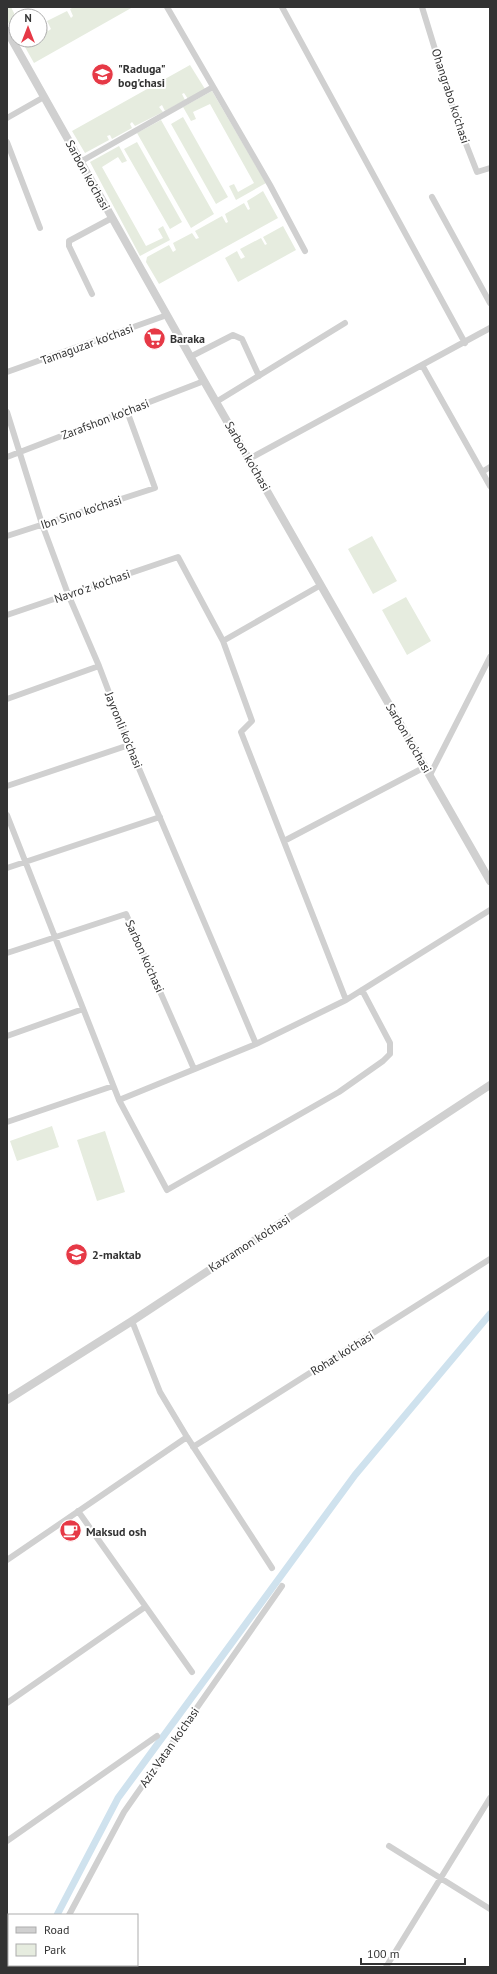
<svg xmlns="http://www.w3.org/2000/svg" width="497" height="1974" font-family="'PT Sans',sans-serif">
<rect width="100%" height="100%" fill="#fff"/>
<path fill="#e6ecdf" d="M 7,7 L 11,7 L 16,17 L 15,35 L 7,20 Z
M 74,7 L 133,7 L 34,63 L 21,40 L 40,40 L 40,25 L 44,23 L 48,31 L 51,29 L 47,21 L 67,11 L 71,18 L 73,16 L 70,9 Z
M 190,65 L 205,89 L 188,99 L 184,93 L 182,94 L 185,100 L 165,111 L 162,105 L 159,107 L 163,112 L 135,126 L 132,122 L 130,124 L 132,128 L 112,139 L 110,135 L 107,136 L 109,140 L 85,153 L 72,131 Z
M 212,91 L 266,183 L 236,200 L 229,186 L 234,184 L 238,192 L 254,183 L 210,104 L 193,112 L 196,119 L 191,121 L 183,107 Z
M 183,117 L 228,197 L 216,204 L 171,124 Z
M 161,120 L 214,214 L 191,228 L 137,133 Z
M 137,142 L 182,222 L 170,229 L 124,149 Z
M 119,146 L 127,161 L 122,163 L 118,157 L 102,167 L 146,246 L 163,238 L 158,229 L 163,226 L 170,240 L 140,256 L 90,162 Z
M 263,191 L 278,218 L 159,284 L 146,262 L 147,257 L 169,245 L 173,252 L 176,250 L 173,243 L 192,233 L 196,239 L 199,238 L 195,231 L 222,216 L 226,223 L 228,222 L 225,214 L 244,203 L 248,210 L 250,209 L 247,201 Z
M 283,226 L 296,250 L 238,282 L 225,258 L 237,251 L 241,259 L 245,257 L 240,249 L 261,238 L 265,245 L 267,244 L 263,237 Z
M 372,536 L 397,581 L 373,594 L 348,549 Z
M 406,597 L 431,641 L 407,655 L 382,610 Z
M 52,1126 L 59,1147 L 17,1161 L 10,1141 Z
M 105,1131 L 125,1192 L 97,1201 L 77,1140 Z"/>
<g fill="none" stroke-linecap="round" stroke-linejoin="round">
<path stroke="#cfe2ee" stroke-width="7" d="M 57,1915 L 118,1798 L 355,1475 L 490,1314
M 28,1967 L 29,1965"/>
<path stroke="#d0d0d0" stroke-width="6" d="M 167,7 L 270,185 L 305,251
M 282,7 L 465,343
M 422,7 L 457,121 L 477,172 L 490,168
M 7,118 L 44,97
M 7,142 L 40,228
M 80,162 L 213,87
M 432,197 L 490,303
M 92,294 L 69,246 L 69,241 L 112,218
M 190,357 L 233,335 L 242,339 L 259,376
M 422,365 L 490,486
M 7,372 L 167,315
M 216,402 L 345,323
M 7,412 L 42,524 L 68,594 L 99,666 L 129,745 L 256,1044
M 7,457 L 204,381
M 249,459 L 490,328
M 482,472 L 490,467
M 7,536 L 155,488 L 127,411
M 7,615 L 178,557 L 223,641 L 252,721 L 241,732 L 346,1000
M 223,641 L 321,585
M 7,699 L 99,666
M 430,775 L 490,657
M 7,786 L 129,745
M 7,815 L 119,1100 L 167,1190 L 339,1092 L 383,1061 L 390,1054 L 390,1043 L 362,990
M 284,841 L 425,767
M 7,868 L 160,817
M 7,953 L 126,914 L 194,1069
M 7,1036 L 83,1009
M 119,1100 L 256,1044 L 346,1000 L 490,910
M 7,1122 L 113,1086
M 132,1321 L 160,1392 L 187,1437 L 272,1568
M 193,1447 L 490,1259
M 78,1511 L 192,1672
M 7,1560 L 187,1437
M 7,1703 L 145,1607
M 7,1841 L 157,1736
M 389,1846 L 490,1909
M 69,1915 L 124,1812 L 282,1586
M 41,1967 L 42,1965
M 386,1967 L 490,1798"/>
<path stroke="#d0d0d0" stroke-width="8" d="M 7,31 L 204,381 L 490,881
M 7,1400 L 132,1321 L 490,1085"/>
</g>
<defs>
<symbol id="school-disc" viewBox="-11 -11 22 22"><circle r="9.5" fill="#e63946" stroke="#fff"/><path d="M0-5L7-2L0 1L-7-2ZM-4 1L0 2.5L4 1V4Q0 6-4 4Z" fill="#fff"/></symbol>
<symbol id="supermarket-disc" viewBox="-11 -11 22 22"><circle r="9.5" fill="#e63946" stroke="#fff"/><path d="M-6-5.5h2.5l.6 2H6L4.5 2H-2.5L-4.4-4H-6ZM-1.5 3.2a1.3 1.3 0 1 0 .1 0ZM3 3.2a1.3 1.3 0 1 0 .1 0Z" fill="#fff"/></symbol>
<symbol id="cafe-disc" viewBox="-11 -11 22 22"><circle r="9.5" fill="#e63946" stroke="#fff"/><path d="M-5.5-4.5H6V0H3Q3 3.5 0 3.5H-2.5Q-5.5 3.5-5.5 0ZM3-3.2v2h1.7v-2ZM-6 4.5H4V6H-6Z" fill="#fff"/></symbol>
</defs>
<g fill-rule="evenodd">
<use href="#school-disc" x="90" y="62" width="25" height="25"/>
<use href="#supermarket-disc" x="142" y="326" width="25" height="25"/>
<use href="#school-disc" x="64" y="1242" width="25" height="25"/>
<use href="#cafe-disc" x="58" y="1518" width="25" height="25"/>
</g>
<g text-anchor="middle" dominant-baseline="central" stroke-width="4" stroke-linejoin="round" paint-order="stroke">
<g font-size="12" font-weight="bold" fill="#333" stroke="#fff" text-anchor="start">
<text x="118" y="68">"Raduga"<tspan x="118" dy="14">bog'chasi</tspan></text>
<text x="170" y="338">Baraka</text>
<text x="92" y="1254">2-maktab</text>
<text x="86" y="1531">Maksud osh</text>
</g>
<g font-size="12" fill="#333" stroke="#fff">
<text transform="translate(451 96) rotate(72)">Ohangrabo ko'chasi</text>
<text transform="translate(88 175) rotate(61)">Sarbon ko'chasi</text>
<text transform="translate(87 344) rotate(-20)">Tamaguzar ko'chasi</text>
<text transform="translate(105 419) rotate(-21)">Zarafshon ko'chasi</text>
<text transform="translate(248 456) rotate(60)">Sarbon ko'chasi</text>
<text transform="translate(81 512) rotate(-18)">Ibn Sino ko'chasi</text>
<text transform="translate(92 586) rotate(-19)">Navro'z ko'chasi</text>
<text transform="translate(124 730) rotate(68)">Jayronli ko'chasi</text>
<text transform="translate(409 738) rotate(60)">Sarbon ko'chasi</text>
<text transform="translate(145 956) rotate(66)">Sarbon ko'chasi</text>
<text transform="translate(249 1243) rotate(-33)">Kaxramon ko'chasi</text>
<text transform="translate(342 1353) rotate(-32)">Rohat ko'chasi</text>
<text transform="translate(169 1747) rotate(-55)">Aziz Vatan ko'chasi</text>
</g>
</g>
<rect width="497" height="1974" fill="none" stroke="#333333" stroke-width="16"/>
<rect x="8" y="1914" width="130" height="52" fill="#ffffff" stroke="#adadad"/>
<rect x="16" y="1927" width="20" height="6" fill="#d0d0d0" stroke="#adadad"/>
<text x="44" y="1934" font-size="12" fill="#333333">Road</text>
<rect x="16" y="1944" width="20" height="12" fill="#e6ecdf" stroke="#adadad"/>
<text x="44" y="1954" font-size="12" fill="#333333">Park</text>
<g transform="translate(28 28)"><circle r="19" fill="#ffffff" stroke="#adadad"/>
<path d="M0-3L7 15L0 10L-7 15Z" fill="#e63946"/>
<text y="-6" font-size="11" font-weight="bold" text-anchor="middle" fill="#333333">N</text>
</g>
<path d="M361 1958v6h104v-6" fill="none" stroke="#333333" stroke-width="2"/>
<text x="367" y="1958" font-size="12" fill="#333333" stroke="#ffffff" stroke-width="3" paint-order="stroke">100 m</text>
</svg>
